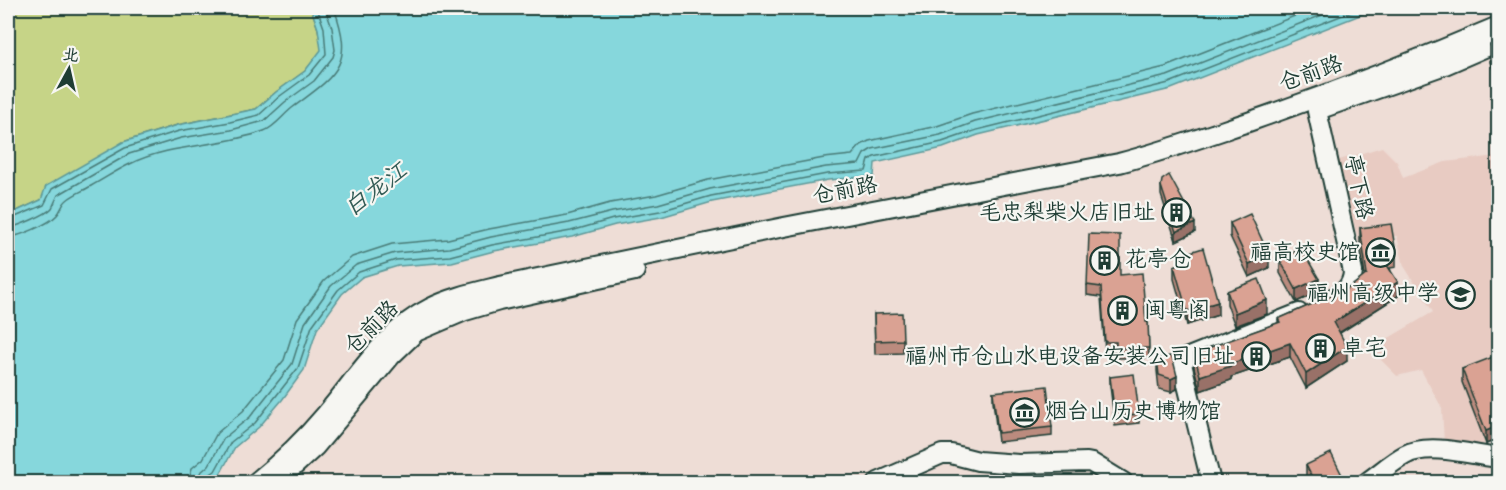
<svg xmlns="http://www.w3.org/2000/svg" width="1506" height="490" font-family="Mynerve,'LXGW WenKai TC',sans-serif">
<rect width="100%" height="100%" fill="#eeddd6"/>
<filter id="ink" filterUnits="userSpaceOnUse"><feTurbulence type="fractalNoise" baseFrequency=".0167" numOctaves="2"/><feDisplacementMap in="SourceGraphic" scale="12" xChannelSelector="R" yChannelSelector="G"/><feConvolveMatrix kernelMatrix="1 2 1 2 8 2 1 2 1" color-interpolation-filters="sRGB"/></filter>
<g filter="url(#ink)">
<path fill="#e8cbc2" d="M 1382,147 L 1397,162 L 1403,178 L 1445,162 L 1498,156 L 1498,439 L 1486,444 L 1444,443 L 1442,408 L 1421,370 L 1397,376 L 1370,349 L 1433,312 L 1404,266 L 1397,236 L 1359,241 L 1336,161 Z"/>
<path fill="#c6d487" stroke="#72885e" stroke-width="1.5" d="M 8,8 L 311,8 L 318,29 L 322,50 L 305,71 L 276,92 L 256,109 L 177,125 L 123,142 L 41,200 L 8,215 Z"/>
<path fill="#86d7dc" stroke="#5d9999" stroke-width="1.5" d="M 311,8 L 1378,8 L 1171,89 L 978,135 L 943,148 L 875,163 L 874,176 L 828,180 L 712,202 L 661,217 L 615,225 L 572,237 L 494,251 L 452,262 L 398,266 L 362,277 L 342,294 L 317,329 L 304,370 L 282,400 L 259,427 L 235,447 L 219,476 L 206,482 L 8,482 L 8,215 L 41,200 L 46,186 L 123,142 L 178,125 L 256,109 L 276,92 L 305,71 L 321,50 L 318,29 Z"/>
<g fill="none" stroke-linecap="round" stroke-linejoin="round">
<path stroke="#487b77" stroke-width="1.5" d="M 8,220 L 44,205 L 52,189 L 125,148 L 179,131 L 230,122 L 259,115 L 280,96 L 309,75 L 326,54 L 324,28 L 317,8
M 8,228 C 16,227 46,215 52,208 C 54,204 56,199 58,195 L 129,154 L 181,138 L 231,130 L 264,121 L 285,102 L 314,81 L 333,57 L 335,50 L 332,28 L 325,8
M 8,237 C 19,237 49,224 57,215 C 61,211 62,204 67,200 C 74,194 83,191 91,186 C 104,179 117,170 130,164 C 172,143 221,147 264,131 C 275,127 283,115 292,108 C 336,75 355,66 334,8
M 188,482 L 192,468 L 203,459 L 217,433 L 243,411 L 284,360 L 297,319 L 324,281 L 352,257 L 392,244 L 448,239 L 489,229 L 567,215 L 610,203 L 656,195 L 708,180 L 824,158 L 852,155 L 861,145 L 869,141 L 937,126 L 972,114 L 1165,67 L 1315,8
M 198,482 L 200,473 L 209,465 L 224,438 L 250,417 L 292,364 L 305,323 L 331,286 L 356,265 L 395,253 L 449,248 L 491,237 L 569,223 L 612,212 L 658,204 L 710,189 L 826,167 L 859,164 L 864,154 L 872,149 L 940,135 L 975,122 L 1167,76 L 1340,8
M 205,482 L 206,477 L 215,471 L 231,442 L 255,423 L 298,368 L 312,326 L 338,290 L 359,272 L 396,260 L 450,256 L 492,245 L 571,231 L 613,219 L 660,211 L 711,196 L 827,174 L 866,171 L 869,160 L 874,157 L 942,142 L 977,130 L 1169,83 L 1361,8"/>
<defs>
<path id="minor" d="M 1318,110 L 1445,65 L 1498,42
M 1317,111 L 1353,272 C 1352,289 1341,294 1327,301
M 256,482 C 281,462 304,440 325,415 C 357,378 384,331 430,308 C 452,297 476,292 500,286 L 784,227 L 1119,163 C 1165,151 1209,135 1254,120 C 1337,91 1418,60 1498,26
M 277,482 L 315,447 L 392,355 L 416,332 L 465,311 L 499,301 L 635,271
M 878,482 L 942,454 L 951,454 L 978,461 L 1019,464 L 1087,462 L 1092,463 L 1123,482
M 1211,482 L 1181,360 L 1299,313
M 1367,482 C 1380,473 1392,462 1405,455 C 1428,442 1473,455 1498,458"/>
</defs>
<use href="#minor" stroke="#1f3d34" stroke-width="22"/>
<use href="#minor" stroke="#f6f6f2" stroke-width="18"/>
</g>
<path fill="#bb8b7e" stroke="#1f3d34" stroke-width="1.5" d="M 1498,41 L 1498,81 L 1490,62 L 1490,45 Z
M 1161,186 L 1195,232 L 1176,241 L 1161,195 Z
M 1230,223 L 1269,268 L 1249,277 L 1230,236 Z
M 1360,228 L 1396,253 L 1396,267 L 1390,268 L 1398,296 L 1340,333 L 1347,361 L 1306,388 L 1290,357 L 1231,377 L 1231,380 L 1200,391 L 1194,367 L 1194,353 L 1278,323 L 1278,319 L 1349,288 L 1365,276 L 1360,243 Z
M 1187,253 L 1218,315 L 1187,325 L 1174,279 L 1174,266 L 1187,262 Z
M 1280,260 L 1319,292 L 1296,302 L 1280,273 Z
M 1120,275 L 1146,322 L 1148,322 L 1149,358 L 1116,358 L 1116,352 L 1105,352 L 1101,297 L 1087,295 L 1087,285 Z
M 1227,291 L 1267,314 L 1235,326 L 1227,304 Z
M 874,314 L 903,340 L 903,353 L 875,354 Z
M 1172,356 L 1177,389 L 1171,392 L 1159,389 L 1157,371 L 1157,358 Z
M 1498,357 L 1498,439 L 1486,444 L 1462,382 L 1462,369 Z
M 1110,377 L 1139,414 L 1139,423 L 1115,426 L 1110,386 Z
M 993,392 L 1052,427 L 1052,436 L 998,442 L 993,401 Z
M 1306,465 L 1344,483 L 1307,478 L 1306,476 Z"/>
<path fill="#997167" stroke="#1f3d34" stroke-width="1.5" d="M 1195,223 L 1195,232 L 1176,241 L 1176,232 Z
M 1269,255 L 1269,268 L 1249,277 L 1249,264 Z
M 1319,279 L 1319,292 L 1296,302 L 1296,289 Z
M 1398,282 L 1398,296 L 1334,336 L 1334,322 Z
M 1267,300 L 1267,314 L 1235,326 L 1235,313 Z
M 1218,302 L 1218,315 L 1187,325 L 1187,311 Z
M 1290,343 L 1290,357 L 1231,377 L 1231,380 L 1200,391 L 1200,376 L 1230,364 Z
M 1347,347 L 1347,361 L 1306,388 L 1306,374 Z
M 1177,376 L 1177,389 L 1171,392 L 1171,379 Z
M 1498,426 L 1498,439 L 1486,444 L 1486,431 Z"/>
<path fill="#daa293" stroke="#1f3d34" stroke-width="1.5" d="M 1498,41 L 1498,64 L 1490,45 Z
M 1169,175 L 1195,223 L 1176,232 L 1161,186 L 1162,180 Z
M 1250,214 L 1269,255 L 1249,264 L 1230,223 Z
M 1391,224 L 1396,253 L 1381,256 L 1398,282 L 1334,322 L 1347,347 L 1306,374 L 1290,343 L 1230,364 L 1231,366 L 1200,376 L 1194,353 L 1280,322 L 1278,319 L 1349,288 L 1367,274 L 1360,228 Z
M 1089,234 L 1120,235 L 1120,275 L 1142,273 L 1146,322 L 1148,322 L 1149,348 L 1116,348 L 1116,342 L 1105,342 L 1101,287 L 1087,285 Z
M 1203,248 L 1218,302 L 1187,311 L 1174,266 L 1189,261 L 1187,253 Z
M 1301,248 L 1319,279 L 1296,289 L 1280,260 Z
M 1259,279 L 1267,300 L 1235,313 L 1227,291 Z
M 902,313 L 903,340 L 875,341 L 874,314 Z
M 1498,355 L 1498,426 L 1486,431 L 1462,369 Z
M 1172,356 L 1177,376 L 1171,379 L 1159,375 L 1157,358 Z
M 1134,374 L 1139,414 L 1115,416 L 1110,377 Z
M 1047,386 L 1052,427 L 998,433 L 993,392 Z
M 1331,453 L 1344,479 L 1337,483 L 1298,483 L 1312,477 L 1306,465 Z"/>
</g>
<defs>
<symbol id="building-ring" viewBox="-11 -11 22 22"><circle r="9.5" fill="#f6f6f2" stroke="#1f3d34" stroke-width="1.5"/><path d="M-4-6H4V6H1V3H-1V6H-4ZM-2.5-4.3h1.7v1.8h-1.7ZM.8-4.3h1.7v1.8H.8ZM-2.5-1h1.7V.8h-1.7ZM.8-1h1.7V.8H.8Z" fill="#1f3d34"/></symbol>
<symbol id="museum-ring" viewBox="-11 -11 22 22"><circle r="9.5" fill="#f6f6f2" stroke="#1f3d34" stroke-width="1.5"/><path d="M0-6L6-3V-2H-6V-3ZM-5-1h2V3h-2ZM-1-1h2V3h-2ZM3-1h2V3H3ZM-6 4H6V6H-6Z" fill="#1f3d34"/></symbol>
<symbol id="school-ring" viewBox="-11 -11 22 22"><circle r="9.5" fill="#f6f6f2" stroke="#1f3d34" stroke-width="1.5"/><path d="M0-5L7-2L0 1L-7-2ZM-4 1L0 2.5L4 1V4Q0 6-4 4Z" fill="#1f3d34"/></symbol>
</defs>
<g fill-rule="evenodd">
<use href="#building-ring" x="1160" y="196" width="33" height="33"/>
<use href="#museum-ring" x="1364" y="236" width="33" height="33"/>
<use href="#building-ring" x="1088" y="244" width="33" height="33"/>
<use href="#school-ring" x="1444" y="278" width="33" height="33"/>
<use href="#building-ring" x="1106" y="294" width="33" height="33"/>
<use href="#building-ring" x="1304" y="332" width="33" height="33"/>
<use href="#building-ring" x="1240" y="340" width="33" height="33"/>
<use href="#museum-ring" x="1008" y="396" width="33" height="33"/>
</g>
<g text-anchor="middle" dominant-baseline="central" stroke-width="4.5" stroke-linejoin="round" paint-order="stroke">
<g font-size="22" fill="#1f3d34" stroke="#f6f6f2">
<text transform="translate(1311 74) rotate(-20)">仓前路</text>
<text transform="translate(1358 187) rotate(78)">亭下路</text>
<text transform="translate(845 191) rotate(-11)">仓前路</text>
<text transform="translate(372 328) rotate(-45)">仓前路</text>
</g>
<g font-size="22" fill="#1f3d34" stroke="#f6f6f2" text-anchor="end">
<text x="1155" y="213">毛忠梨柴火店旧址</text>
<text x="1360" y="253">福高校史馆</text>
<text x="1125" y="260" text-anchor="start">花亭仓</text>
<text x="1439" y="294">福州高级中学</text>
<text x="1144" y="311" text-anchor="start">闽粤阁</text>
<text x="1342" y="349" text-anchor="start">卓宅</text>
<text x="1235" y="357">福州市仓山水电设备安装公司旧址</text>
<text x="1045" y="412" text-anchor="start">烟台山历史博物馆</text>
</g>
<g font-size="24" font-style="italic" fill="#345c56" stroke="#f6f6f2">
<text transform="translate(376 190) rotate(-37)">白龙江</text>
</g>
</g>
<rect width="1506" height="490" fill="none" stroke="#f6f6f2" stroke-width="30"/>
<rect x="15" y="15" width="1476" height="460" fill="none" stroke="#1f3d34" stroke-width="2" filter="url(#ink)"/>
<g transform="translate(69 69) rotate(8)" stroke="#f6f6f2" stroke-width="4.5" paint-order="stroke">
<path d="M0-4.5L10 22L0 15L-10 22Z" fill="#1f3d34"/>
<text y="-9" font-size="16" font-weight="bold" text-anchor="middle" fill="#1f3d34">北</text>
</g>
</svg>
